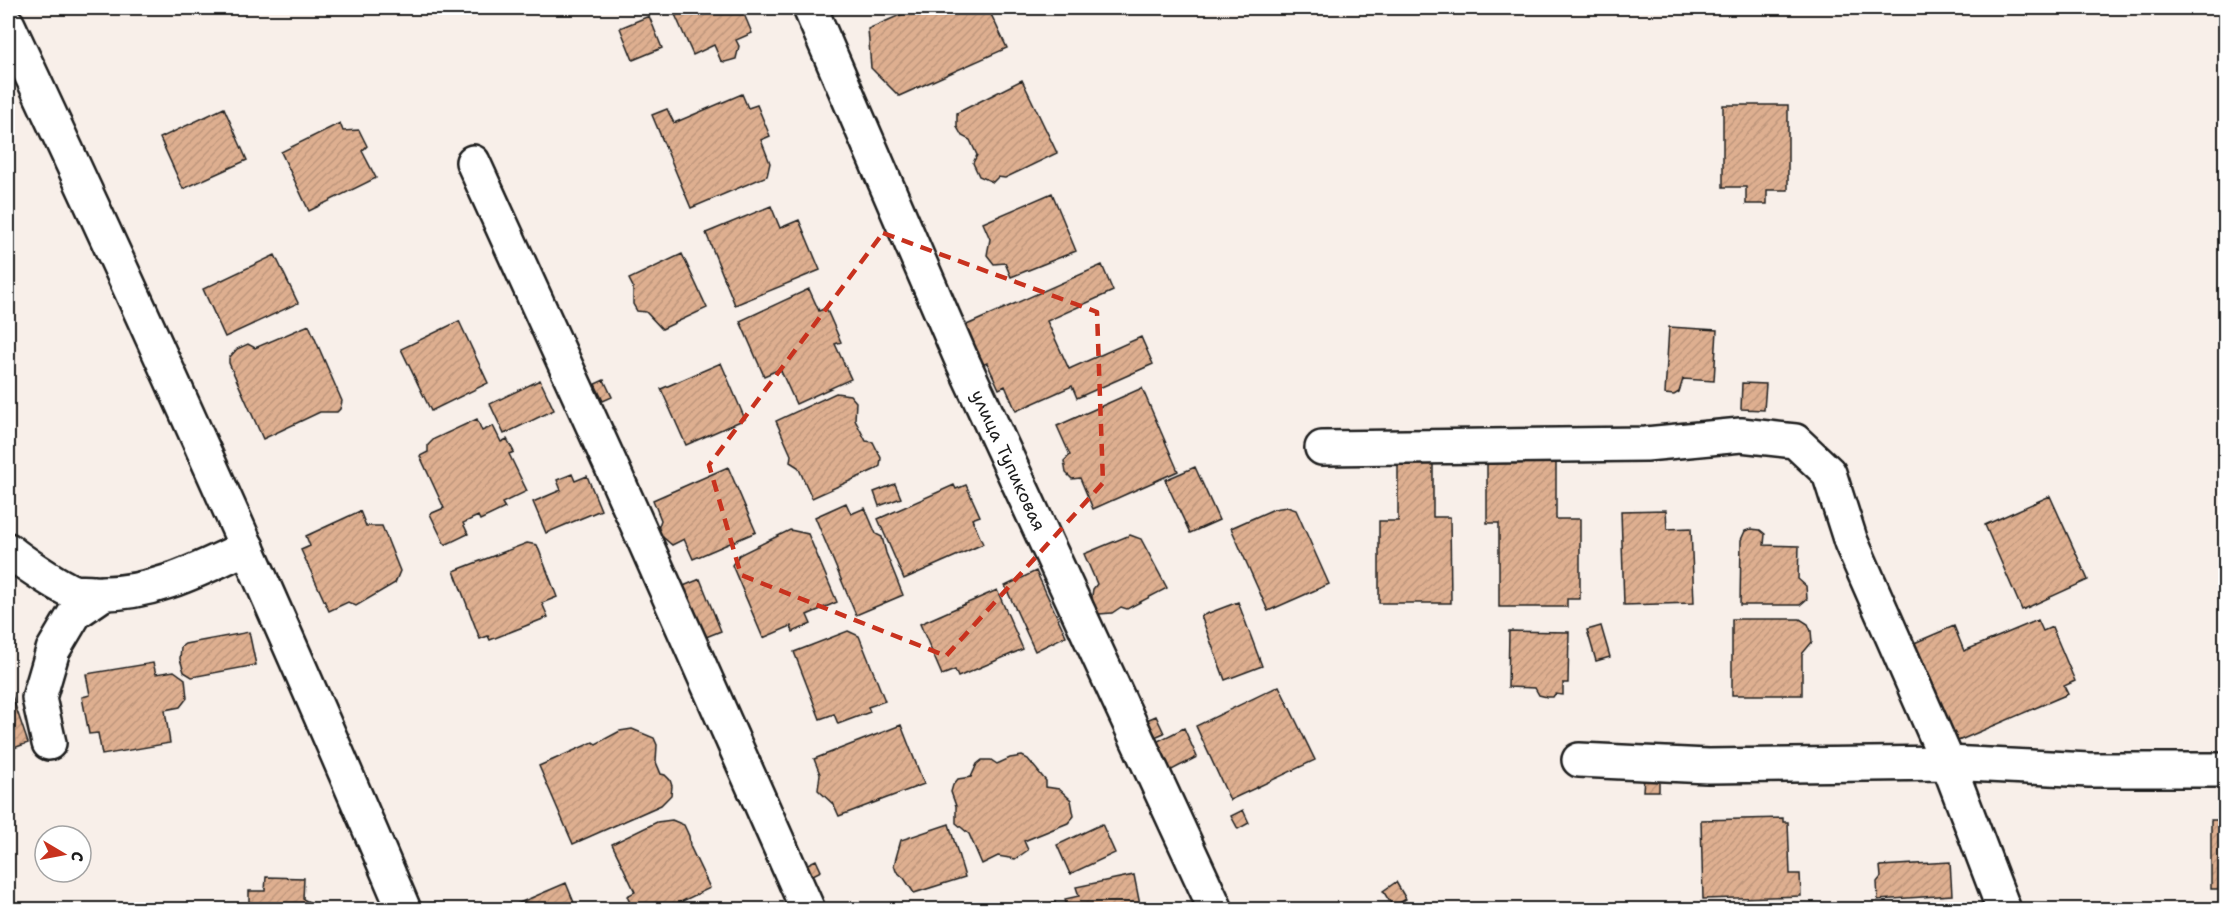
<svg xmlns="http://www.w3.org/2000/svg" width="2233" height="917" font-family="'Shantell Sans',sans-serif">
<defs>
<pattern id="building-hatch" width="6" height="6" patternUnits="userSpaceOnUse" patternTransform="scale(1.5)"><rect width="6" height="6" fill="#deaf90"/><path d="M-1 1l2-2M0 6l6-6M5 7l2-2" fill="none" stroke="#be967c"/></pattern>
</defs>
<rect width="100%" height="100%" fill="#f8efe9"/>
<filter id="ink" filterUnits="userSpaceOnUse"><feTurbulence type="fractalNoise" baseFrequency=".0167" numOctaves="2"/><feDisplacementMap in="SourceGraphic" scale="12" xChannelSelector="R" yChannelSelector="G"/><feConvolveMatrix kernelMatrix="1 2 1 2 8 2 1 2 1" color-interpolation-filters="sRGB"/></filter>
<g filter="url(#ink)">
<path fill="url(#building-hatch)" stroke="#1c1c1c" stroke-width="1.5" d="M 678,8 L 759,8 L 744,14 L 752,33 L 736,40 L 739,46 L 736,59 L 725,62 L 721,61 L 714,45 L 693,55 L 673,10 Z
M 916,8 L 988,8 L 1007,48 L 899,96 L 871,68 L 868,29 Z
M 649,16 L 662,48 L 633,60 L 620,28 Z
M 1022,80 L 1057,153 L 1005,178 L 998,177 L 993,182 L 979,176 L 973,163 L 977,155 L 970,140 L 962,136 L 957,127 L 957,113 Z
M 742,94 L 748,108 L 757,105 L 770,136 L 761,140 L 770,163 L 767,176 L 691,208 L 652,115 L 667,109 L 674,123 Z
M 1723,105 L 1788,105 L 1788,190 L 1767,190 L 1767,204 L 1746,204 L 1746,187 L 1723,187 Z
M 224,108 L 247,160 L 183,189 L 160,138 Z
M 340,123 L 343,131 L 359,130 L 367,146 L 362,151 L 376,178 L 309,211 L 281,152 Z
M 1052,193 L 1076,251 L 1011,277 L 1005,263 L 994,264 L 987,255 L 990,239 L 983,223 Z
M 771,206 L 780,228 L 799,220 L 820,270 L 735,305 L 706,233 Z
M 682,254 L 707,308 L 662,329 L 646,312 L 637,311 L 633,304 L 633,287 L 629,279 Z
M 275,255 L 298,303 L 225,337 L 203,289 Z
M 1102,265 L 1113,291 L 1047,321 L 1069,369 L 1141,337 L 1153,364 L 1077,398 L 1072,386 L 1016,411 L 1005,386 L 999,389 L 987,363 L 977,367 L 960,328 Z
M 809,289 L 819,311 L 826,308 L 841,342 L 835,344 L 851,379 L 796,404 L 780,369 L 764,376 L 740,321 Z
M 459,321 L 488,383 L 431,411 L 401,349 Z
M 309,325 L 342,401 L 340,409 L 337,412 L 320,412 L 263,439 L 229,363 L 229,358 L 237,349 L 248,344 L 255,348 Z
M 1669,327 L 1717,330 L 1714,381 L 1683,379 L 1679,392 L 1674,395 L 1665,394 Z
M 721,363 L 745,419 L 686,445 L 661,389 Z
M 540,380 L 554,410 L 504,434 L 490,404 Z
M 604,380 L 612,397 L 603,401 L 595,384 Z
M 1742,383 L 1766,384 L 1764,410 L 1741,409 Z
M 1142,388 L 1178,471 L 1093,509 L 1080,478 L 1072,479 L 1066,473 L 1064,461 L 1070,455 L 1057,426 Z
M 836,393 L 850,395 L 856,402 L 855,420 L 866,441 L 873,442 L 881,458 L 880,466 L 874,470 L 812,498 L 798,467 L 790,462 L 791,455 L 776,421 Z
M 477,419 L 482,431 L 493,426 L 501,442 L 507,439 L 514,452 L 509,454 L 527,491 L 502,503 L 505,508 L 480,520 L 478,516 L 463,523 L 468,534 L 445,545 L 430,514 L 444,508 L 420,456 L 428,452 L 428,445 L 434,439 Z
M 1487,453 L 1556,453 L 1556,519 L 1580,519 L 1580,599 L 1567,599 L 1567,607 L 1499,607 L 1499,523 L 1487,523 Z
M 1398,464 L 1433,464 L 1433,517 L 1450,517 L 1451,603 L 1379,603 L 1379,521 L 1398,521 Z
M 728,467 L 756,532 L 693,559 L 684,539 L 672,545 L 657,532 L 661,520 L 653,500 Z
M 1195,467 L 1219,520 L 1190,533 L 1165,480 Z
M 572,474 L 575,481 L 587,476 L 601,510 L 546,533 L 533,502 L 561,490 L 557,480 Z
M 895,484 L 901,498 L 879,506 L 874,492 Z
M 954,485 L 956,489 L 966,485 L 980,516 L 972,519 L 983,544 L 904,579 L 878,519 Z
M 2050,496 L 2088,580 L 2022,610 L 1985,525 Z
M 846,503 L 851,514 L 865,508 L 876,534 L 882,537 L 886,553 L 903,595 L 856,615 L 815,517 Z
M 1287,507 L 1296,510 L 1329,584 L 1268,611 L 1231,528 L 1274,509 Z
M 1666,510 L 1667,529 L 1691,528 L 1694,603 L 1624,605 L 1621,511 Z
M 360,511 L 366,526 L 382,526 L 400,571 L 395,583 L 356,606 L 348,602 L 329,611 L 301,550 L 310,546 L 306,536 Z
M 1751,529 L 1760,530 L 1765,534 L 1764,545 L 1799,546 L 1798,579 L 1806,586 L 1807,599 L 1800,605 L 1740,605 L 1741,540 L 1745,531 Z
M 790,530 L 808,534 L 837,602 L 807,615 L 811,624 L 793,632 L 791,626 L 763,638 L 732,565 L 739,555 Z
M 1130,535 L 1141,539 L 1167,588 L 1127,609 L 1121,607 L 1112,613 L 1099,614 L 1093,607 L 1092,596 L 1093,589 L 1097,584 L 1084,554 Z
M 527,543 L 537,545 L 557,597 L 542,603 L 548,617 L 490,640 L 488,636 L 480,639 L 454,571 Z
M 1036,571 L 1066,636 L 1035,651 L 1005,586 Z
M 700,579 L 721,631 L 696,641 L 674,590 Z
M 997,590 L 1023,649 L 958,677 L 955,670 L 942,675 L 920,624 Z
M 1238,602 L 1262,666 L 1225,680 L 1201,616 Z
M 1732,619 L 1800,619 L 1808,624 L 1811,631 L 1812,642 L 1802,654 L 1802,695 L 1732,695 Z
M 2038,620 L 2043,631 L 2052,627 L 2075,681 L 2064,686 L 2068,694 L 1958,741 L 1930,706 L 1905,647 L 1954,626 L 1964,651 Z
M 1601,626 L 1610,657 L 1596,661 L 1587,630 Z
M 848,631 L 859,636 L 885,701 L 868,707 L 870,712 L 838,724 L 834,714 L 820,719 L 794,652 Z
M 1509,631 L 1569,632 L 1568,683 L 1563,683 L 1563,695 L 1555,694 L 1553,697 L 1547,697 L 1539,695 L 1535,688 L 1508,687 Z
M 249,632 L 256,665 L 192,677 L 184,672 L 180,659 L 181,647 L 185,644 Z
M 153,663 L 156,674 L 174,671 L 185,679 L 187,698 L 180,707 L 165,710 L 170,743 L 102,755 L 98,733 L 89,734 L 82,697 L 90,695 L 86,674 Z
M 8,684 L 28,743 L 8,750 Z
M 1279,686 L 1315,760 L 1230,800 L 1196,726 Z
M 1156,716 L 1164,733 L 1150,739 L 1142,722 Z
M 901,725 L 924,784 L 839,816 L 834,805 L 818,790 L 820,774 L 814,759 Z
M 1184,728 L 1197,757 L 1164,774 L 1150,745 Z
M 632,729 L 654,738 L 657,745 L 656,762 L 661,774 L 665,775 L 670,780 L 672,786 L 671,795 L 661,805 L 573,844 L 539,766 L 593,742 L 596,744 L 620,731 Z
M 1022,756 L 1028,759 L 1046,781 L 1046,787 L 1059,789 L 1071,800 L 1074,816 L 1068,823 L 1024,841 L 1028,850 L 1015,859 L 998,856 L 982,864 L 969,834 L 956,823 L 956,806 L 951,792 L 953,785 L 958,779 L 971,777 L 977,764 L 982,760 L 991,760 L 997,764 L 1010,758 Z
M 1644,776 L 1659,776 L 1659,791 L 1643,791 Z
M 1243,810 L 1249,823 L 1238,829 L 1231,816 Z
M 1783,818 L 1783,822 L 1788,822 L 1790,874 L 1800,874 L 1801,896 L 1703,899 L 1701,820 Z
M 672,820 L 684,825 L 689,836 L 690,846 L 710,888 L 664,910 L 633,910 L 627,896 L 635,892 L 612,844 L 657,822 Z
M 2211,820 L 2226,820 L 2226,889 L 2211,889 Z
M 949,824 L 965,877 L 914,893 L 904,878 L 896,871 L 894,865 L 901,840 Z
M 1102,824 L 1115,853 L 1070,874 L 1057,845 Z
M 816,860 L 821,871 L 811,876 L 805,865 Z
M 1950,862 L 1952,895 L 1878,900 L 1877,882 L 1881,877 L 1880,866 Z
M 1134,875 L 1141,910 L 1067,910 L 1065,899 L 1079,896 L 1076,887 Z
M 266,877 L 304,878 L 303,899 L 309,902 L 308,910 L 249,910 L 249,891 L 265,891 Z
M 1396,882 L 1406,899 L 1393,907 L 1383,891 Z
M 566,883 L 577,910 L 503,910 Z
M 1055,902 L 1058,910 L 1032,910 Z"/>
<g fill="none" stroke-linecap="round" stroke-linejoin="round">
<defs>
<g id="minor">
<path id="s1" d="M 810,8 L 960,356 L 1216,910"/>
<path d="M 8,25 C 145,317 278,612 404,910"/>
<path d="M 473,162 L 614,472 L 808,910"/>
<path d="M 1322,448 L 1646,444 L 1741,435 L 1795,441 L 1829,473 L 1851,542 L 1948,763 L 2004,910"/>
<path d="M 8,550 C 20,560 59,587 74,592 C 80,593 87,592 93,593 C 148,596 197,571 247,547"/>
<path d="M 49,743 L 39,698 L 53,650 L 75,613 L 104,593"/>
<path d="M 1579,760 L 1708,766 L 1948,763 L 2089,770 L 2226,770"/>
</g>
</defs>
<use href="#minor" stroke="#1c1c1c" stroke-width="38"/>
<use href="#minor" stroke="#fff" stroke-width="33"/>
</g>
</g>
<path fill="none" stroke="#c8321e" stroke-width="4.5" stroke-dasharray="12 8" stroke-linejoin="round" d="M 883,233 L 1097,312 L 1103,483 L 946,656 L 741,575 L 709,465 Z"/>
<g text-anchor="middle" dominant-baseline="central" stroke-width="4.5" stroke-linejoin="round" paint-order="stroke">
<g font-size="18" fill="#1c1c1c" stroke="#fff">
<text stroke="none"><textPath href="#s1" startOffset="494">улица Тупиковая</textPath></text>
</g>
</g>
<rect width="2233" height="917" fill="none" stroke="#fff" stroke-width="30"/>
<rect x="15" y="15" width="2203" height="887" fill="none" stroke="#1c1c1c" stroke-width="2" filter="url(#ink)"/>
<g transform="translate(63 854) rotate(100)"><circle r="28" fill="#ffffff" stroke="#a4a4a4" stroke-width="1.5"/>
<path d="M0-4.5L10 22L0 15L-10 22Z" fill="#c8321e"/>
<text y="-9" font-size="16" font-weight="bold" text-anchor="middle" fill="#1c1c1c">С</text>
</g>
</svg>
